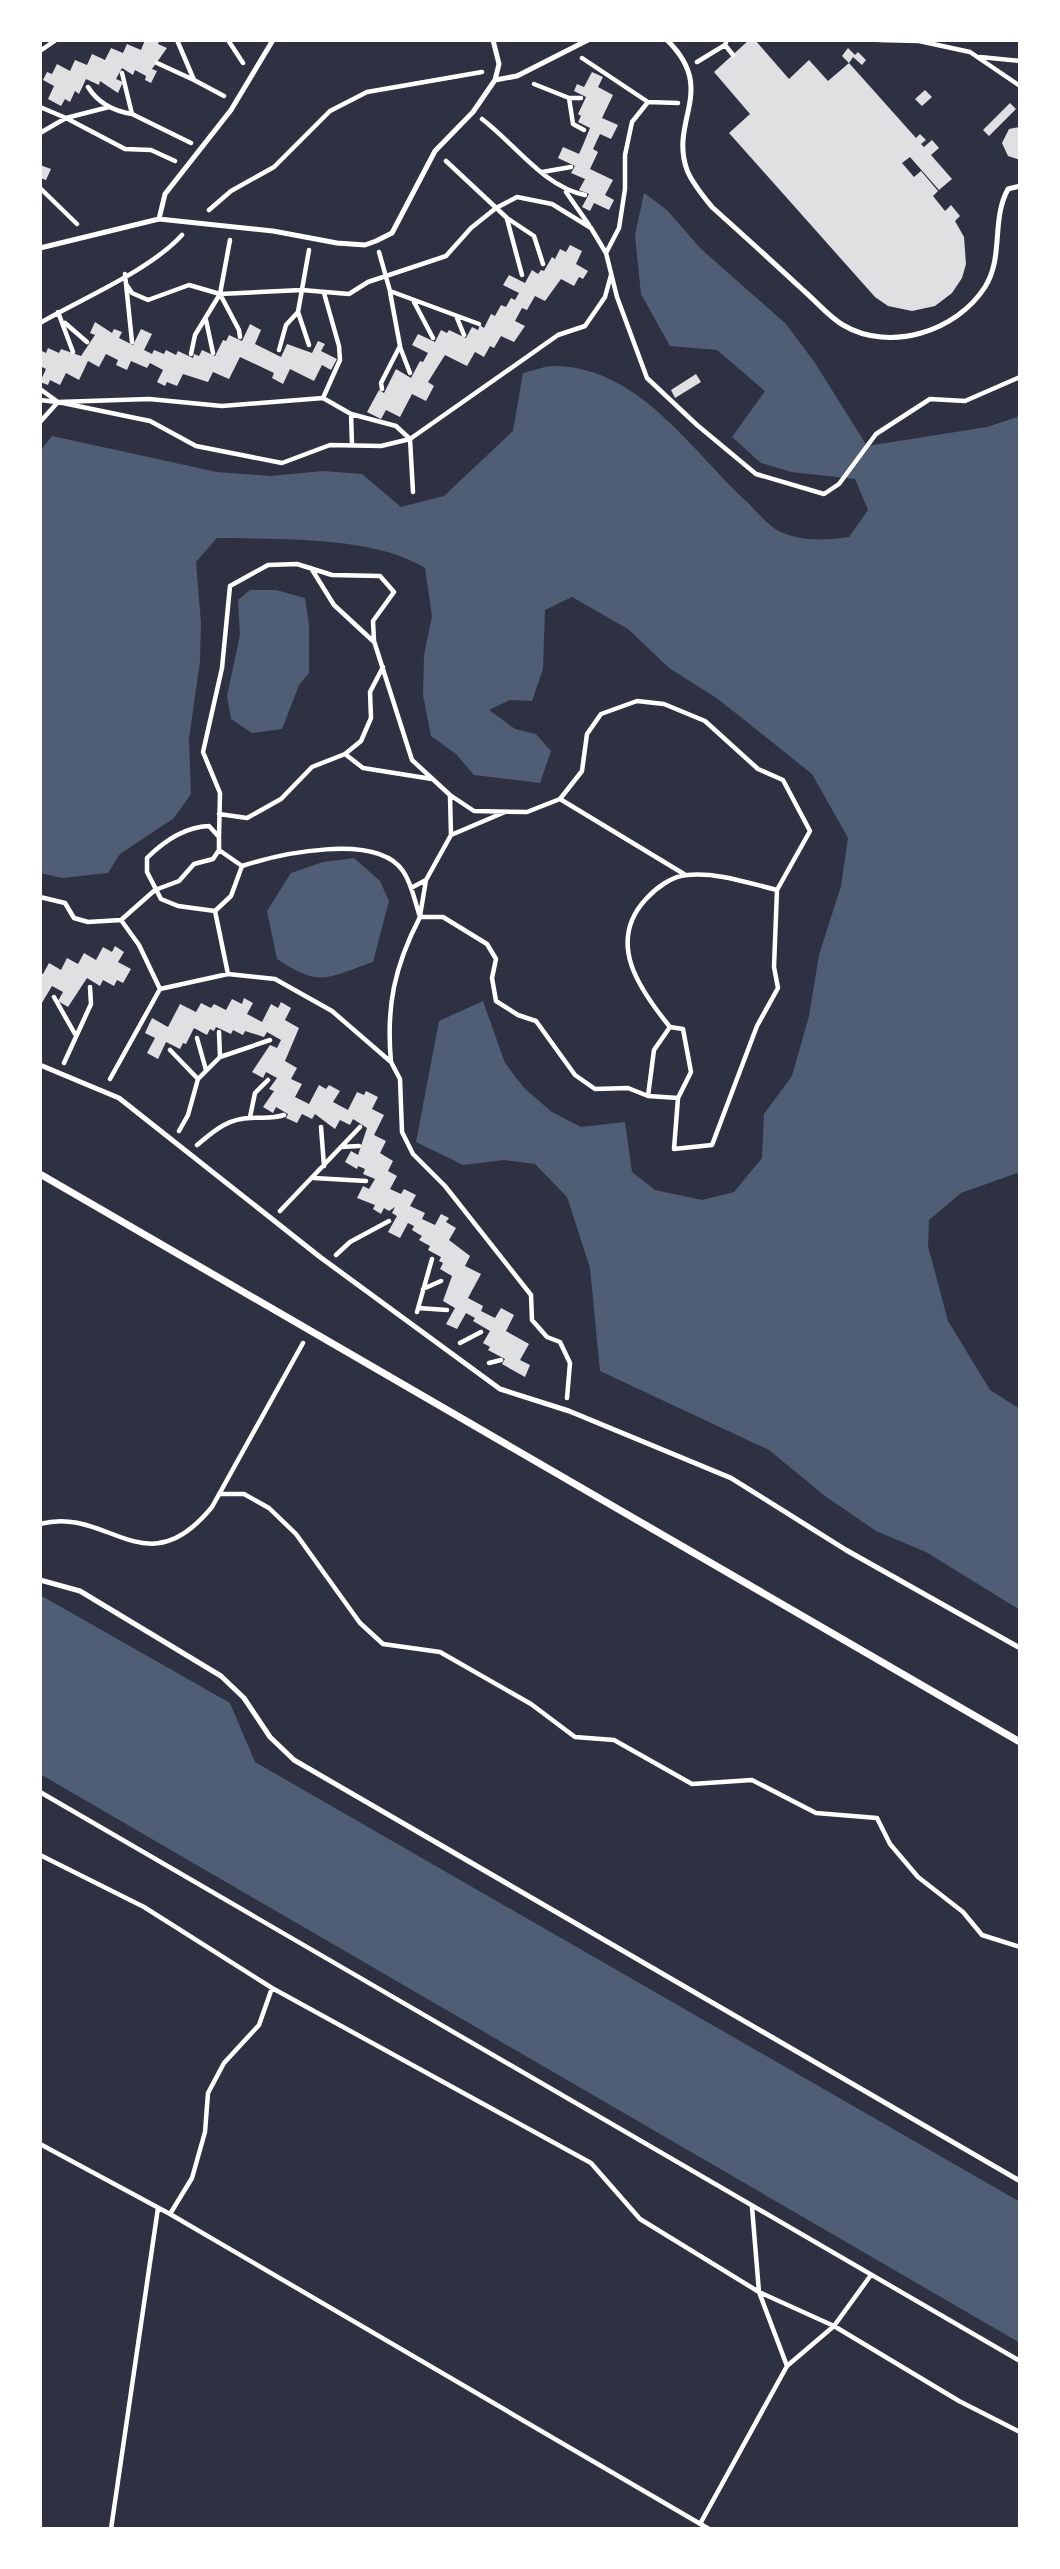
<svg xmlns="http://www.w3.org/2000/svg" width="1060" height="2569" font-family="Mulish,sans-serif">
<rect width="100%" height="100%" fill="#2d3142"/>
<path fill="#4f5d75" d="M 644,193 L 667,210 L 701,249 L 786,324 L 815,363 L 867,446 L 987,427 L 1020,416 L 1020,1172 L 961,1193 L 929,1220 L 928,1246 L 948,1321 L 990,1390 L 1020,1409 L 1020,1610 L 926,1552 L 876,1531 L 825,1496 L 769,1450 L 600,1371 L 590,1268 L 567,1197 L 535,1164 L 504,1160 L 463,1165 L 416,1142 L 439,1021 L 483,1001 L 505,1063 L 525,1089 L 552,1112 L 581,1127 L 625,1122 L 632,1172 L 655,1190 L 702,1200 L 734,1192 L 762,1158 L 764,1114 L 792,1076 L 809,1016 L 819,955 L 841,886 L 848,838 L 812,774 L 718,699 L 669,668 L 628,629 L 572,597 L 545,610 L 543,669 L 532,701 L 510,700 L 489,710 L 515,729 L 536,734 L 551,751 L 540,783 L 474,775 L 456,754 L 431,736 L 423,695 L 424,655 L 432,616 L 425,568 C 375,536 277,539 217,538 L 196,562 L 201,623 L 200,661 L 189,739 L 191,794 L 174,818 L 120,854 L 108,873 L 62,878 L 40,873 L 40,451 L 52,436 L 217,472 L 271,476 L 323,471 L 362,474 L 401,507 L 444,496 L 513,431 L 523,373 C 532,371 544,366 554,366 C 639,367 690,449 745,500 C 756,510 768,527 781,532 C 803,542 826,540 849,537 L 868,510 L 855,479 L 791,472 L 761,463 L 732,437 L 765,391 L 717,350 L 670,346 L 641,294 L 635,235 Z
M 250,590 L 276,590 L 305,598 L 309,625 L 309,673 L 299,685 L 282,729 L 252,733 L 231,719 L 227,696 L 240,635 L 238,600 Z
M 354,858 L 380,881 L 389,901 L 373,962 C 326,978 321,988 277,959 L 267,911 L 291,873 L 323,862 Z
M 40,1595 L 230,1703 L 255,1762 L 1020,2202 L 1020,2343 L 40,1774 Z"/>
<path fill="#e0e0e3" d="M 145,40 L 160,40 L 158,44 L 167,48 L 152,69 L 157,71 L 151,83 L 145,80 L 146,76 L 135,70 L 133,75 L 122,68 L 116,79 L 123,82 L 118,93 L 100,81 L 99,85 L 86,79 L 79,94 L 75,91 L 70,102 L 65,99 L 61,106 L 48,99 L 54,86 L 43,80 L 47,72 L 52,74 L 57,64 L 70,71 L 75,60 L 87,65 L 92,54 L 105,60 L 111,48 L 123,53 L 127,44 L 141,50 Z
M 749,40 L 755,40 L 789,79 L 809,60 L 828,81 L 849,63 L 842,56 L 848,48 L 855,55 L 858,52 L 866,60 L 862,65 L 853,57 L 849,63 L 916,138 L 920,134 L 926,140 L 921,144 L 924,147 L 932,140 L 939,148 L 931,155 L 952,179 L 939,190 L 910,157 L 902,163 L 914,177 L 921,171 L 938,191 L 933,196 L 945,211 L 951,205 L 960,216 L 955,221 L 964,237 L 966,264 L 962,278 L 952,293 L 935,306 L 912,311 L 888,306 L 875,297 L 729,133 L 750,114 L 714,72 Z
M 592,72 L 603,77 L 598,87 L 613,95 L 602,118 L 618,125 L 611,139 L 600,134 L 593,149 L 598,152 L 590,169 L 613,180 L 605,195 L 614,200 L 609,210 L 594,203 L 590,211 L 582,207 L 589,194 L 579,190 L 585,179 L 571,173 L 575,166 L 558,158 L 563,147 L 579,154 L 583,145 L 590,128 L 578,122 L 581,116 L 578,114 L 586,97 L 574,91 L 577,84 L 584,87 Z
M 925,90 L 932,97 L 922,106 L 915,99 Z
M 1010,103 L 1016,109 L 989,136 L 983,130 Z
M 1020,127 L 1020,160 L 1008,156 L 1002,143 L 1009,129 Z
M 40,165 L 51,169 L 46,180 L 40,178 Z
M 570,245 L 582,251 L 576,264 L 588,271 L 583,279 L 579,277 L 574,286 L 561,279 L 545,301 L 535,296 L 527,310 L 522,308 L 515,321 L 525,326 L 514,342 L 501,336 L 494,348 L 490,346 L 484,357 L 475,352 L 467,366 L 445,355 L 428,382 L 434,386 L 426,401 L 412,394 L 400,417 L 386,410 L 381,419 L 367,412 L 379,390 L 384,393 L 396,369 L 411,378 L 420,361 L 423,362 L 428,353 L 412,345 L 418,334 L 435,342 L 441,330 L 447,333 L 449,330 L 466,338 L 472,327 L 478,330 L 480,325 L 484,328 L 491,314 L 495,316 L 501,305 L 506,307 L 511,298 L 515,300 L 519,293 L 503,285 L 509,275 L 525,283 L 532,270 L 538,274 L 541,270 L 544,271 L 552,257 L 555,259 L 560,249 L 566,252 Z
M 95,322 L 112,333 L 114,329 L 122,332 L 119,338 L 133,345 L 141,329 L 152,334 L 144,350 L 152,354 L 154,350 L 164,354 L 166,350 L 176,355 L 178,351 L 193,358 L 194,354 L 199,356 L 202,350 L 215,356 L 223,340 L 226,341 L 229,335 L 242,341 L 250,324 L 261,330 L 255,344 L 281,357 L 287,344 L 312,353 L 318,341 L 325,344 L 321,351 L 337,359 L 331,370 L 322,365 L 314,381 L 290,369 L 283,384 L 272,378 L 274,373 L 240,357 L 229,379 L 213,372 L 208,382 L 183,374 L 177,386 L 167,382 L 165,386 L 157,382 L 163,370 L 150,363 L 147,368 L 131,361 L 127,370 L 116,365 L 118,360 L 106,354 L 99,367 L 88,361 L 79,380 L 66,373 L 60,385 L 50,380 L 48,385 L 40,382 L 46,369 L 40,366 L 40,350 L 46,353 L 48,348 L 59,353 L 61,349 L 81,356 L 95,335 L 90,333 Z
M 696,374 L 701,382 L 675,398 L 671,390 Z
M 115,946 L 124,952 L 118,962 L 131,969 L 123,983 L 117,980 L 114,986 L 103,980 L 100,986 L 87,978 L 68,1007 L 58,1001 L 63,992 L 52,986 L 40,1006 L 40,973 L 43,974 L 49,963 L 61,970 L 67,958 L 78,964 L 84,953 L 96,960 L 103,947 L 112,952 Z
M 244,998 L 253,1003 L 247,1014 L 262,1022 L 271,1004 L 278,1008 L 281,1002 L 291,1008 L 285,1020 L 299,1028 L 285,1061 L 297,1068 L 291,1079 L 302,1084 L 295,1097 L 309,1104 L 319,1085 L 326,1089 L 329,1085 L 340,1091 L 333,1102 L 348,1110 L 357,1092 L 364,1095 L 366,1091 L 378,1097 L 372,1109 L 384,1115 L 374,1135 L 386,1141 L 380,1153 L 393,1161 L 388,1171 L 397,1176 L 390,1189 L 401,1194 L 404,1189 L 416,1195 L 410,1206 L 425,1213 L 422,1219 L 435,1225 L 441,1214 L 449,1218 L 446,1222 L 456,1228 L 449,1240 L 470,1256 L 465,1266 L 481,1274 L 468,1298 L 483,1306 L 481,1311 L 495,1318 L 501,1308 L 514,1315 L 506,1331 L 529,1344 L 520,1360 L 530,1365 L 525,1377 L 502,1364 L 505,1359 L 488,1350 L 490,1347 L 483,1343 L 490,1331 L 473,1321 L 475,1318 L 466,1313 L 457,1329 L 446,1324 L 455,1308 L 443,1301 L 452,1276 L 440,1269 L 443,1263 L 439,1261 L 441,1257 L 428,1250 L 430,1246 L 419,1240 L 422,1236 L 412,1230 L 414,1226 L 408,1223 L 400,1238 L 388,1232 L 397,1216 L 392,1213 L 395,1207 L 389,1211 L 384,1208 L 381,1214 L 373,1209 L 375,1205 L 357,1198 L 363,1186 L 369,1189 L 375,1179 L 363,1174 L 365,1169 L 358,1166 L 357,1169 L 345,1162 L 351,1151 L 358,1155 L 367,1128 L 353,1119 L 350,1125 L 340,1120 L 335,1129 L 315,1114 L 312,1119 L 302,1114 L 297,1123 L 286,1118 L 288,1114 L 276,1107 L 273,1113 L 263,1107 L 274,1091 L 269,1089 L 277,1078 L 266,1072 L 263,1078 L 252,1072 L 270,1045 L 277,1048 L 281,1040 L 267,1032 L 264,1037 L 245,1031 L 243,1035 L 233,1030 L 231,1034 L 216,1027 L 214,1031 L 210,1029 L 207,1035 L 194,1028 L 186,1044 L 183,1043 L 180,1049 L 166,1042 L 158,1059 L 147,1053 L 155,1038 L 145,1033 L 152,1018 L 168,1027 L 180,1004 L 196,1012 L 201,1003 L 211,1008 L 214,1004 L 226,1010 L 232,999 L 242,1004 Z"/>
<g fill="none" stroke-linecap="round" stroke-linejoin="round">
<path stroke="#fff" stroke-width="4.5" d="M 228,40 L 243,63
M 879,40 L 919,41 L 970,52 L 1020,86
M 725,45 L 733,55
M 40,51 L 56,40
M 980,57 L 1020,61
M 582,58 L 648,102
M 697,62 L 725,45 L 727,40
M 157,63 L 194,80 L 177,40
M 194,80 L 224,96
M 534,84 L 569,98 L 581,98
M 88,87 C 98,103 113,111 132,114 L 122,73
M 569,98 L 573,124 L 584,130
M 40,107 L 66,118 L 109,107
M 132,114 L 191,143
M 482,119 C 515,144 544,187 585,195
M 40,133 L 66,118 L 125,149 L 151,150 L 175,161
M 446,161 L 507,218 L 534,236 L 543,264
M 542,172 L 571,167
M 40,188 L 77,224
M 566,192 L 589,225
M 209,210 L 231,191 L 274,167 L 330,111 L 367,92 L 482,72
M 507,219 L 522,275
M 379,252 L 390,291 L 479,324
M 606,253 L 619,228 L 625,189 L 625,155 L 632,122 L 648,102 L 678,103
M 125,274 L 132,342
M 126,284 L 132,293 L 148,300 L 189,285 L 220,294 L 302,290 L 349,294 L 368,282 L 446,256 L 471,228 L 496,208 L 517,197 L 552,204 L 591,228 L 606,253 L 617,297 L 647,378 L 697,425 L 756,474 L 824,494 L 839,484 L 876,434 L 930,399 L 965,401 L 1020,377
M 220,294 L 239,330 L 240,337
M 414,302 L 433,338
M 58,312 L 73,352
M 298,312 L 309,345
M 457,318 L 464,335
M 206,320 L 213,353
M 40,323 C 83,298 149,271 182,235
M 65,323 L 87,342
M 400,347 L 410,373
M 279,350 L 286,325 L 298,312 L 309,250
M 191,354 L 195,335 L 220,294 L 230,240
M 40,389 L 58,402 L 149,399 L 222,406 L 323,398 L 351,414 L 396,426 L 410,439 L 413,492
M 382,389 L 381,383 L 400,346 L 390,292
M 323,398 L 340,360 L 339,346 L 324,293
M 40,400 L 57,402
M 351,414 L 352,445
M 40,422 L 58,402 L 150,421 L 196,446 L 282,463 L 330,445 L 381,446 L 410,439 L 558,335 L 585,326 L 605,297 L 611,275
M 311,568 L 334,605 L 373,641
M 345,754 L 363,768 L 432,779
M 560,799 L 684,874
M 219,814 L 247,818 L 281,799 L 312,767 L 345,754 L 361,741 L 371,718 L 370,692 L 383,667
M 451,835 L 505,812
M 219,837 L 220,793 L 203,752 L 222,668 L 230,586 L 268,565 L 297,564 L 332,575 L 380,576 L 394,592 L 373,621 L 374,641 L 412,760 L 450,795 L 474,811 L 527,812 L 560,799 L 582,771 L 587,734 L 601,714 L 637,701 L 664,704 L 705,721 L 758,769 L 783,780 L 810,831 L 777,890 L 774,967 L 778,988 L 757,1026 L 712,1145 L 674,1149 L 678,1098 L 691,1072 L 683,1029 L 670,1027 L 654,1050 L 648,1096 L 628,1088 L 595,1089 L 575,1075 L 536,1021 L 518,1015 L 496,1001 L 492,978 L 496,959 L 487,944 L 443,917 L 420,917 C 394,967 386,1007 391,1062
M 242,866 C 279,854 376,832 403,871 C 412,884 415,902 420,917
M 411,888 L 426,880 L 451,835 L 450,796
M 40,897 L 65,903 L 74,918 L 88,922 L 121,920 L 139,945 L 160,989 L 110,1079
M 215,911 L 231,896 L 242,866 L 219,850 L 219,837 L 209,826 C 186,827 164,841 147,858 L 147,872 L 161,899 L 178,906 L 215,911 L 228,974
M 420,916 L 426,880
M 121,920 L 155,890 L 179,881 L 194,864 L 213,859 L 219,850
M 160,989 L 228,974 L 275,979 L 332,1011 L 391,1062 L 400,1079 L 402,1132 L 413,1154 L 445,1186 L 531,1295 L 532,1320 L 547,1337 L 560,1342 L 570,1363 L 567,1398
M 54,997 L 75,1034
M 670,1027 C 639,989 606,942 646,899 C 656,888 672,876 687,875 C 717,872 748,883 777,890
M 197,1038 L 206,1070
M 170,1050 L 198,1079 L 188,1115 L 179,1131
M 220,1057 L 270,1040
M 64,1063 L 91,1004 L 90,987
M 198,1079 L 220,1057 L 219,1032
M 648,1096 L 678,1098
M 250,1117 L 255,1093 L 268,1080
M 321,1127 L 324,1166
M 197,1145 C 214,1131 228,1118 251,1118 C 264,1117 272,1119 284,1115
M 341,1147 L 359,1146
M 314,1178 L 366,1181
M 280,1211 L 360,1127
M 336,1255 L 350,1242 L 389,1221
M 423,1289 L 441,1281
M 418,1308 L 447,1310
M 417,1312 L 432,1259
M 460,1343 L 481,1332
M 489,1363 L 501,1360
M 219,1494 L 244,1494 L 269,1508 L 296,1534 L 360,1623 L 383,1644 L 440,1652 L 531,1704 L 575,1737 L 614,1740 L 692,1784 L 752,1780 L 816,1813 L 877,1818 L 890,1844 L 918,1877 L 963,1912 L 982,1935 L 1020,1947
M 40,1524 C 108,1505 145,1589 212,1507 L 303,1343
M 40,1792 L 1020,2361
M 40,1855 L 144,1907 L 272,1988 L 591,2163 L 640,2219 L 759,2292 L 834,2326 L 959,2401 L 1020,2432
M 40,2144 L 170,2214 L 709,2529
M 170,2214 L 192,2178 L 205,2132 L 208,2093 L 224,2063 L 259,2025 L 272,1988
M 787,2366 L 834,2326 L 871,2275
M 700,2524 L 787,2366 L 759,2292 L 752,2207
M 111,2529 L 158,2208"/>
<path stroke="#fff" stroke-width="5" d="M 493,40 L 499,64 L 495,80
M 667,40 C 718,90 669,120 687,170 C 692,183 703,196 712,207 C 742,234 773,262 803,290 C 816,301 829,317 843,325 C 890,353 957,331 985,287 C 1004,257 991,220 1008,189 L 1020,186
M 159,219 L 165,194 L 231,110 L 273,40
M 40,248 L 159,219 L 273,231 L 337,243 L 365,245 L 376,241 L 392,233 L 435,151 L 473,112 L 495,80 L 517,76 L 588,40
M 40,1065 L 119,1098 L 320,1257 L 500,1389 L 569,1411 L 731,1478 L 846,1550 L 1020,1648
M 40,1580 L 80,1591 L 221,1676 L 244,1698 L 270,1737 L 294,1760 L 1020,2181"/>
<path stroke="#fff" stroke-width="7" d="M 40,1174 L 1020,1742"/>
</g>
<rect width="1060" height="2569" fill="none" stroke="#ffffff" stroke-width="84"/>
</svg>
